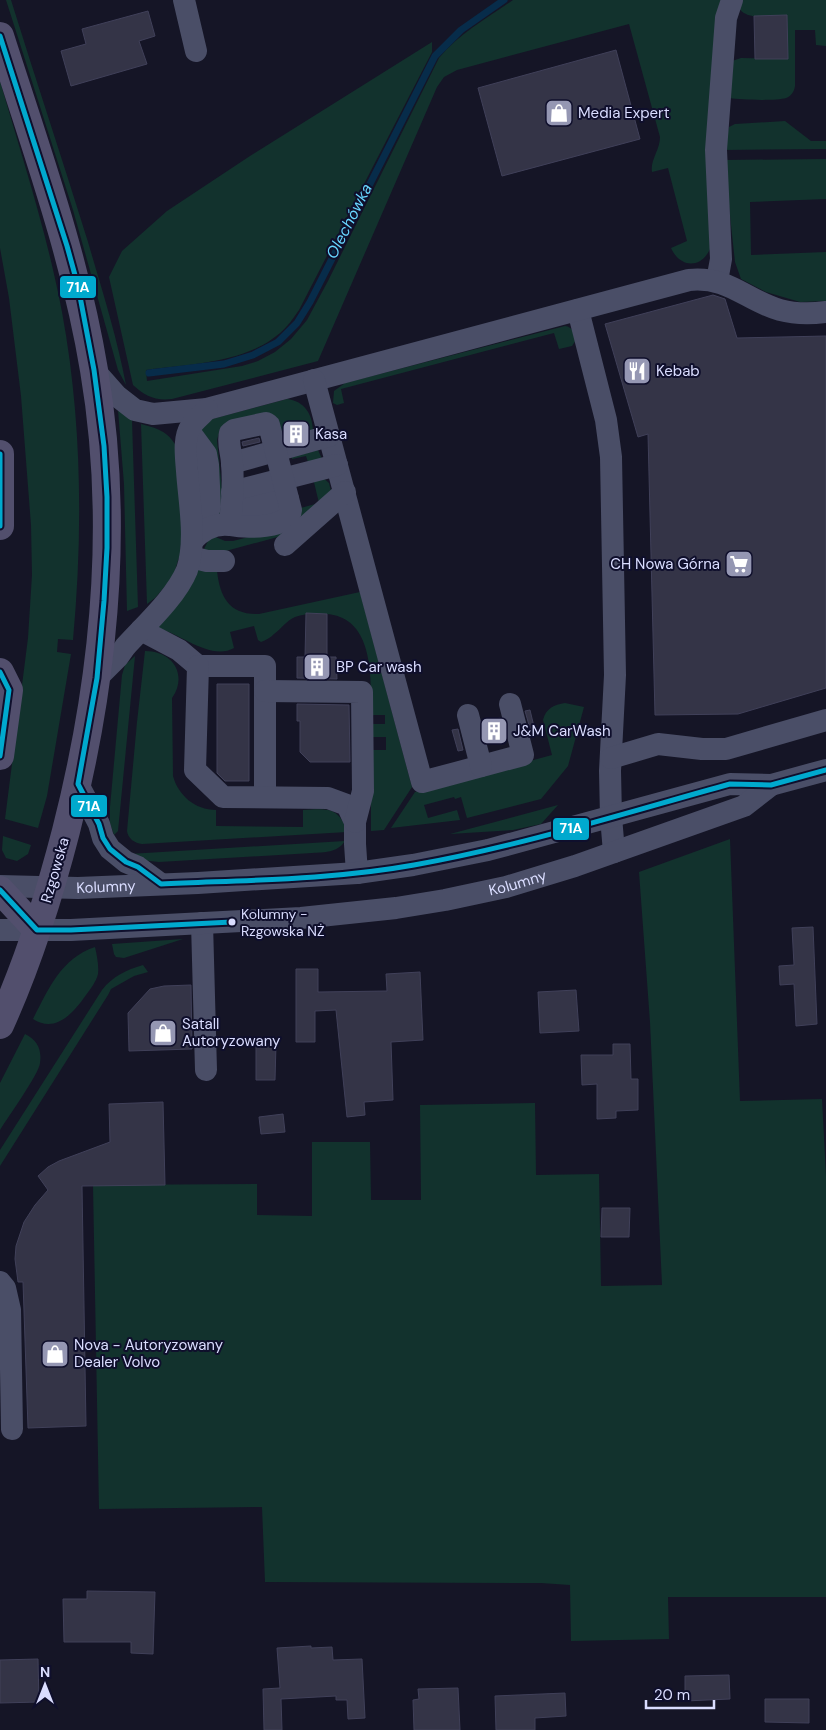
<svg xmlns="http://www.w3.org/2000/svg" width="826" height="1730" font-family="'DM Sans',sans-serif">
<rect width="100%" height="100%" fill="#151526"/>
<path fill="#12322d" d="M 6,0 L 11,0 C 36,81 63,161 88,242 C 102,290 117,337 126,385 L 118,370 L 73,210 Z
M 513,0 L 727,0 L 710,249 C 701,269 680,268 671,248 L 687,241 L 668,168 L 652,172 C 650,160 660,150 660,137 L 629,24 L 457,70 L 444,77 L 437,87 L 318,361 L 172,399 C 155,401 145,396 133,385 L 109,277 L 122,251 L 167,211 L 250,156 L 432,42 L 432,52 L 299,310 C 295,315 292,321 287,326 C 254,363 192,364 146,370 L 147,381 L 242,366 L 258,361 L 275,352 L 291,339 L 307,320 L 328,281 L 439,58 C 459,34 487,18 513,0 Z
M 738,0 L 826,0 L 826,46 L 816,45 L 815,30 L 795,30 L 795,86 C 794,92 791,96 786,98 C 777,101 740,100 730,98 L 732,61 L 741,58 L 788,59 L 787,15 C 773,16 736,23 738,0 Z
M 0,81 C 22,157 47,233 62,312 C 82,420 83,531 73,640 L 58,639 L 57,652 L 71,654 L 47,796 L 38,828 L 5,819 L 28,638 L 32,575 L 31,525 L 21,396 L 9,298 L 0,248 Z
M 785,121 L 811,141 L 826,141 L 826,149 L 723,150 L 729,127 L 735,124 Z
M 826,159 L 826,199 L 750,202 L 751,255 L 826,252 L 826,301 L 800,302 L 766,292 L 741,279 L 735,262 L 724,160 Z
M 565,326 C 573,327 574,333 576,340 L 572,346 L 559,349 L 554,333 L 341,389 L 344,403 L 337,405 L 333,403 L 334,391 L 345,383 Z
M 287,399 C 304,401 312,413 313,430 L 304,438 L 301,426 L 282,431 L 220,429 L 217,440 L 224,509 L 220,517 L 199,428 L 208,420 Z
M 118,410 L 132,420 L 138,607 L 127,611 L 124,484 Z
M 141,424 C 156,428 168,431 176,446 L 182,531 L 180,554 L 173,577 L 155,598 L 147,604 Z
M 318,450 L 322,459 L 310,468 L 306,456 L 292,459 L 292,457 Z
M 317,477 L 322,477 L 329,483 L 331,491 L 329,496 L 285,535 L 211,555 L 203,551 L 211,535 L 225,541 L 233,541 L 287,527 L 297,516 L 297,509 L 319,503 L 313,478 Z
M 197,568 L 217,571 C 220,597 229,615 259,614 L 360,592 L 412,787 L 384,830 L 371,831 L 371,750 L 386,750 L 386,737 L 371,737 L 371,724 L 385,724 L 385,715 L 371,715 C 371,680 375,617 326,614 C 315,614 305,613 295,617 C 287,620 281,629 274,634 C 270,638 266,640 261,642 L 258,640 L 254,626 L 230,632 L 234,648 C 211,661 181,634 160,629 L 158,625 Z
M 145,651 C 173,651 188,675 172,698 L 173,776 C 178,795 195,810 216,810 L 216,826 L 303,827 L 303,810 C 326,809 339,806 347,832 L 142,844 C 135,843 128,839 127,831 L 137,722 Z
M 135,656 L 118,831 L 114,835 L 110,823 L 110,807 L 122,675 L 125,665 Z
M 565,703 L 584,707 L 568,766 L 541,799 L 467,818 L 461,797 L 455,799 L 454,797 L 424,805 L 428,818 L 457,810 L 460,820 L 391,828 L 415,792 L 552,755 L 543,720 C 546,708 554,705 565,703 Z
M 558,805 L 541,824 L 513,830 L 450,834 Z
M 3,836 L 31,845 L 28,854 L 17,861 L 6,858 L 2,850 Z
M 730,839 L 740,1101 L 822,1099 L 826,1176 L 826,1597 L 668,1597 L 669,1639 L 571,1641 L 570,1585 L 541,1583 L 265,1582 L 262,1507 L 99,1509 L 93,1185 L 257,1184 L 257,1215 L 312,1216 L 312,1142 L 370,1142 L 371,1200 L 421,1200 L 420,1105 L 535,1103 L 536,1175 L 599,1174 L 601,1286 L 662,1285 L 650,1022 L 639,872 Z
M 345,841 C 337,853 325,852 312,853 L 159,862 L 141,860 L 129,854 Z
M 183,939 L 124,958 L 116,957 L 114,954 L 112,944 Z
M 95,947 C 97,956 99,966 98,974 C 96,982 91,988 86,995 C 74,1012 56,1034 33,1019 C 48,990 61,958 95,947 Z
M 143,965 L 148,972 L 134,976 L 111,989 L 108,995 L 0,1166 L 0,1150 L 102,990 C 113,976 126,970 143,965 Z
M 25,1034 C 37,1040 42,1049 40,1063 C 39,1074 8,1117 0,1130 L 0,1083 Z"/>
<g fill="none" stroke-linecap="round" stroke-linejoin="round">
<path stroke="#072c4a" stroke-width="7" d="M 149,373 L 224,364 L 253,355 L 278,342 L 297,323 L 310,302 L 435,56 L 461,30 L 504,0"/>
</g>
<path fill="#343447" stroke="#404059" d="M 148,11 L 155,36 L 139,41 L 147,64 L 71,86 L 61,51 L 86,44 L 82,29 Z
M 787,15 L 788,59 L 755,59 L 754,16 Z
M 616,50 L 640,139 L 502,176 L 478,88 Z
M 713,295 L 725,299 L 737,338 L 826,336 L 826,688 L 738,714 L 655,715 L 648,434 L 638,437 L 605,324 Z
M 299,427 L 300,431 L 285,435 L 284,431 Z
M 259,438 L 260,442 L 243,446 L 242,442 Z
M 306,613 L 327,614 L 327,657 L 336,657 L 337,679 L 297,678 L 297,657 L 305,657 Z
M 217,684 L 249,684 L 249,781 L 225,781 L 217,773 Z
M 297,704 L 349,705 L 350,762 L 310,762 L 300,752 L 300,721 L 297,721 Z
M 530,710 L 535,731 L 531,732 L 525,711 Z
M 500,718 L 505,739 L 489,743 L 483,722 Z
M 458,729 L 463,750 L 458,751 L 452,730 Z
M 813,927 L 817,1024 L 796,1026 L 794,984 L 780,985 L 779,966 L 794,965 L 792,928 Z
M 296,969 L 318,969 L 318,992 L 387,991 L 386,974 L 420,972 L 423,1040 L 391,1042 L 393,1100 L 364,1102 L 365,1115 L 347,1117 L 336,1010 L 315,1011 L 315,1042 L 296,1042 Z
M 191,985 L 192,1049 L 129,1051 L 128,1013 L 150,989 L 164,986 Z
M 576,990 L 579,1031 L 540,1033 L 538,992 Z
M 256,1044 L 276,1044 L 275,1080 L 256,1080 Z
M 613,1044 L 630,1044 L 631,1079 L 638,1079 L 638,1110 L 616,1111 L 616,1118 L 597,1119 L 597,1084 L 582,1085 L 581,1055 L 613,1055 Z
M 163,1102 L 165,1185 L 82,1186 L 86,1426 L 28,1428 L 23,1282 L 18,1282 L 15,1259 L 16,1246 L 24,1222 L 35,1205 L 48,1190 L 38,1176 L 48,1167 L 59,1161 L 110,1142 L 109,1104 Z
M 283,1114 L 285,1132 L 261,1134 L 259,1117 Z
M 602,1208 L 630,1208 L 629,1237 L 601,1237 Z
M 87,1591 L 155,1592 L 153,1654 L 131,1653 L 131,1642 L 64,1642 L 63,1599 L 87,1599 Z
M 311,1646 L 311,1648 L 332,1647 L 333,1660 L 362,1659 L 365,1718 L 348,1719 L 347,1700 L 336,1700 L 336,1696 L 281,1699 L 282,1730 L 264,1730 L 263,1689 L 280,1688 L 277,1648 Z
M 38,1659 L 39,1702 L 0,1703 L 0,1660 Z
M 729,1675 L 730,1699 L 685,1701 L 685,1676 Z
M 458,1688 L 460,1730 L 414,1730 L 413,1700 L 419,1699 L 418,1689 Z
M 565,1693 L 566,1716 L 535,1718 L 535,1730 L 496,1730 L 495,1696 Z
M 765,1699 L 809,1699 L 809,1723 L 765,1722 Z"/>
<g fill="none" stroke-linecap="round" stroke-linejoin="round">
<g stroke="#4a4e67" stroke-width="22">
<path d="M 184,0 L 196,51"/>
<path d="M 717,281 L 721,259 L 716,150 L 726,18 L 732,0"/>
<path d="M 578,310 L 606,420 L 611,457 L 615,675 L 610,771 L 611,817 L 614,852"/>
<path d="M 94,370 L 117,396 L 135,410 L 153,414 L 207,409 L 689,280 C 729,276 745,300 780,310 C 795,314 810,314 826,312"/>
<path d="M 314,380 L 422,782 L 523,755 L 510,704"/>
<path d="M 189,431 L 206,454 L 208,465 L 210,507 L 203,531"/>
<path d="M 232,463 L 329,436"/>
<path d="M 232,492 L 337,465"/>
<path d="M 231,513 L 288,499"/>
<path d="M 192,541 C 202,530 215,523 230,525 C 232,505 234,484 232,464 C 232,454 227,443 230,433 L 234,430 L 266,423 L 269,425 L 291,510 C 289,529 245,528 230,525"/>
<path d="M 285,545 L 345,492"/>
<path d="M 191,557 L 207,561 L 224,561"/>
<path d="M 141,630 L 179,650 L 198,666 L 265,666 L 265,797"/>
<path d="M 198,666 L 195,770 L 223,797 L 328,798 L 347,805 L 355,822 L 355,844 L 357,873"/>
<path d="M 97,678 L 118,657 L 125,647 C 145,625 176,597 187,570 C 197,541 189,501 187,471 C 186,457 183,438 191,426 C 195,420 202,415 207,409"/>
<path d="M 265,691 L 362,692 L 363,791 L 355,822"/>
<path d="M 468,715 L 481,766"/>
<path d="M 611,758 L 658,744 L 702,749 L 726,749 L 826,720"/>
<path d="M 78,784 L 99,824 L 103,838 L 110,849 L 126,862 L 138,867 L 161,884"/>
<path id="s1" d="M 0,886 L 78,888 L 198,883 L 357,873 L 413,865 L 488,850 L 730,784 L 771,785 L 826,770"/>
<path d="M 202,923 L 206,1070"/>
<path id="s2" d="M 0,930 L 71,930 L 301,918 L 396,908 L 445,900 L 506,887 L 575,866 L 744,806 L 771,785"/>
<path d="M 0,1282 L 5,1288 L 10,1310 L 12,1429"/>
</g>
<path stroke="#524f6d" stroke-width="28" d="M 0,36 C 35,146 75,255 94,370 C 120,523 104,682 66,831 C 49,897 28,963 0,1025
M 0,454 L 0,526
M 0,672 L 9,690 L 0,756
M 0,890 L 37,930"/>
<defs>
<path id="bus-1" d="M 0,36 L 67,246 L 78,286 L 94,370 L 104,446 L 107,497 L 107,548 L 104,601 L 97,678 L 78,784 L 99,824 L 103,838 L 110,849 L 126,862 L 138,867 L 161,884 C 245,880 331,880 414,865 C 521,846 625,813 730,784 L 771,785 L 826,770
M 0,454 L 0,526
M 0,672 L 9,690 L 0,756
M 0,890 L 37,930 L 71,930 L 232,922"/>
</defs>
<use href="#bus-1" stroke="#0f0f2c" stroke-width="9"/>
<use href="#bus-1" stroke="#00a9ce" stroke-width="5"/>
</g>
<defs>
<symbol id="shop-square" viewBox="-11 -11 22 22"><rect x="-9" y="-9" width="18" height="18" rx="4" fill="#9597b3" stroke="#0f0f2c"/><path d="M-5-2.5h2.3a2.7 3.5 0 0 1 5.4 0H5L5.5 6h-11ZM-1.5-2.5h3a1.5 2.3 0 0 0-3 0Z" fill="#fff"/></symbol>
<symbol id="restaurant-square" viewBox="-11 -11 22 22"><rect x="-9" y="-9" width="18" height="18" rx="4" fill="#9597b3" stroke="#0f0f2c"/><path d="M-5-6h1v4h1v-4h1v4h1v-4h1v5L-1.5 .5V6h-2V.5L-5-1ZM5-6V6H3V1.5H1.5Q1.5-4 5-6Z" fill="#fff"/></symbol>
<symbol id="building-square" viewBox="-11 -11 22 22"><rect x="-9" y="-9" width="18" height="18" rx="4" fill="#9597b3" stroke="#0f0f2c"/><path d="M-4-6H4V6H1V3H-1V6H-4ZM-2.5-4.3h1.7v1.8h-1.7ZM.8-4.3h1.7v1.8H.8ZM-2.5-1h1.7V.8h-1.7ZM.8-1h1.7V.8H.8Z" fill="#fff"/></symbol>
<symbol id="supermarket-square" viewBox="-11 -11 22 22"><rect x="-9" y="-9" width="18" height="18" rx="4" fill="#9597b3" stroke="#0f0f2c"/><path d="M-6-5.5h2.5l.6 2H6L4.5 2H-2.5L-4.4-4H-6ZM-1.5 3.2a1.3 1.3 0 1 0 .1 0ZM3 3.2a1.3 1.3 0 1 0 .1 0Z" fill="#fff"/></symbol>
</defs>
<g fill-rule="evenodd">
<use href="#shop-square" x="543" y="97" width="32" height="32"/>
<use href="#restaurant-square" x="621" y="355" width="32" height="32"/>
<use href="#building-square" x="280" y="418" width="32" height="32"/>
<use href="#supermarket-square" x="723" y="548" width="32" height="32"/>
<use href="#building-square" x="301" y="651" width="32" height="32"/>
<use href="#building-square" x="478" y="715" width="32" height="32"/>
<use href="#shop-square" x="147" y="1017" width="32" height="32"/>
<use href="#shop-square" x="39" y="1338" width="32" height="32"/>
</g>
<circle fill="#daddff" stroke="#0f0f2c" stroke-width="2" cx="232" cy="922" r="4.5"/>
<g text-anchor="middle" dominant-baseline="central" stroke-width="4" stroke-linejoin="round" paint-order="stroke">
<g font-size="14" fill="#daddff" stroke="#0f0f2c" text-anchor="start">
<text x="241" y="914">Kolumny -<tspan x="241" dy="17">Rzgowska NŻ</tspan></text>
</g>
<g font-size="15" fill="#daddff" stroke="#0f0f2c" text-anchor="start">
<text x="578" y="113">Media Expert</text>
<text x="656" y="371">Kebab</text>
<text x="315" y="434">Kasa</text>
<text x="720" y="564" text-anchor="end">CH Nowa Górna</text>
<text x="336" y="667">BP Car wash</text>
<text x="513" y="731">J&amp;M CarWash</text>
<text x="182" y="1024">Satall<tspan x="182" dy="17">Autoryzowany</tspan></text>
<text x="74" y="1345">Nova - Autoryzowany<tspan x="74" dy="17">Dealer Volvo</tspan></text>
</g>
<g font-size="15" fill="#daddff" stroke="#0f0f2c">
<text transform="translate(55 870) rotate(-74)">Rzgowska</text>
<text stroke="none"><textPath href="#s2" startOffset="521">Kolumny</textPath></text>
<text stroke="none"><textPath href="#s1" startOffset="106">Kolumny</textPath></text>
</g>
<g font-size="16" font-style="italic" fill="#68d6ff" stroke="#0f0f2c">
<text transform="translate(349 221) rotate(-63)">Olechówka</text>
</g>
</g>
<g stroke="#0f0f2c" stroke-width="2">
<rect x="59" y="275" width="38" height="24" rx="5" fill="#00a9ce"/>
<rect x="70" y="794" width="38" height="24" rx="5" fill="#00a9ce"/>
<rect x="552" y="817" width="38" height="24" rx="5" fill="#00a9ce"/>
</g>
<g font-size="14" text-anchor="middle" font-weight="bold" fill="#fff">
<text x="78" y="292">71A</text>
<text x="89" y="811">71A</text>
<text x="571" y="833">71A</text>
</g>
<g transform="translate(45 1685)" stroke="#0f0f2c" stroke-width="4" paint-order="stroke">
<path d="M0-4L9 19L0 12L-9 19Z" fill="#daddff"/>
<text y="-8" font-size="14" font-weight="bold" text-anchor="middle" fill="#daddff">N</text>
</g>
<path d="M646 1700v8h68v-8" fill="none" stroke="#daddff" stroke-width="2.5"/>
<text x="654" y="1700" font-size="15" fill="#daddff" stroke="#0f0f2c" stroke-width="4" paint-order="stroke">20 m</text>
</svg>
